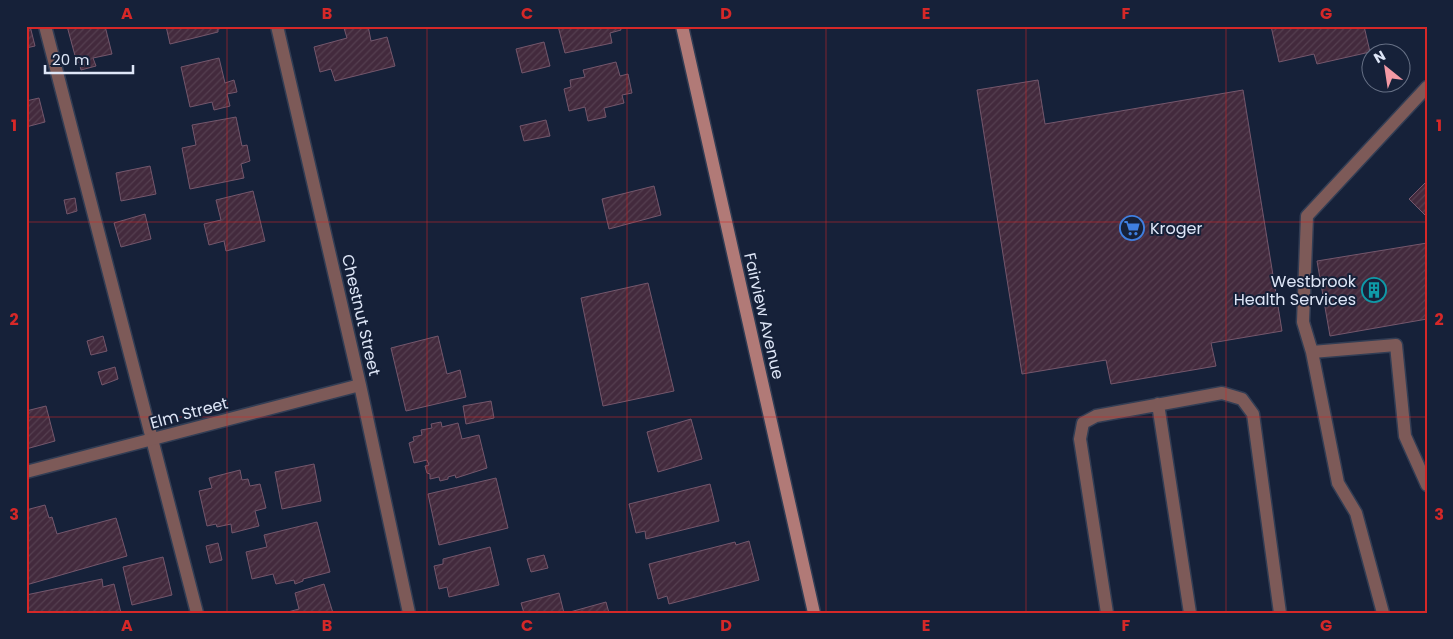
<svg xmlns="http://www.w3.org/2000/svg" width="1453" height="639" font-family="Poppins,sans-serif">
<defs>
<pattern id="building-hatch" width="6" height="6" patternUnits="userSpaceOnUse" patternTransform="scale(1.25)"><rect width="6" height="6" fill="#432a3d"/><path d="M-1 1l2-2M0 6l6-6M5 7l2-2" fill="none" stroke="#553f50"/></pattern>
</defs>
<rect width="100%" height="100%" fill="#162139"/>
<path fill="url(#building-hatch)" stroke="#74576c" d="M 26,26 L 30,26 L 35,46 L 26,48 Z
M 67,26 L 105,26 L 112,54 L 93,58 L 96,66 L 81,70 L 79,62 L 77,63 Z
M 166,26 L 227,26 L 228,27 L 218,29 L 218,32 L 170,44 Z
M 351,26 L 368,26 L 371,41 L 387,37 L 395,66 L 335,81 L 331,69 L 320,72 L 314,47 L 347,38 L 344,28 Z
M 558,26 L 620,26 L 621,30 L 610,33 L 612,43 L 565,53 Z
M 1271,26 L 1364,26 L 1370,52 L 1317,64 L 1314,54 L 1279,62 Z
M 544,42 L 550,66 L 522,73 L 516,49 Z
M 219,58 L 225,83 L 234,80 L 237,92 L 227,94 L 230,106 L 214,110 L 212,102 L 190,107 L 181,67 Z
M 616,62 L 620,76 L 628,74 L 632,93 L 622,95 L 624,103 L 604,108 L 606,117 L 588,121 L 585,107 L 569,111 L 564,89 L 571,87 L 570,80 L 585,77 L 583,70 Z
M 1038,80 L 1045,124 L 1243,90 L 1282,331 L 1211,343 L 1216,366 L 1111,384 L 1106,360 L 1022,374 L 977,90 Z
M 39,98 L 45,122 L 26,127 L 26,101 Z
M 236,117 L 242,146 L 247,145 L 250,161 L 241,164 L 244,178 L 190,189 L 182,148 L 196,145 L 192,125 Z
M 546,120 L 550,136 L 524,141 L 520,126 Z
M 150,166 L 156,194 L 121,201 L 116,173 Z
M 1427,181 L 1427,217 L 1409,199 Z
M 654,186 L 661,215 L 609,229 L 602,199 Z
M 253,191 L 265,241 L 226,251 L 224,241 L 209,245 L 204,224 L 221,220 L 216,200 Z
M 75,198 L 77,211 L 67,214 L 64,200 Z
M 145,214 L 151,239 L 121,247 L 114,223 Z
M 1427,243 L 1427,319 L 1330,336 L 1317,261 Z
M 648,283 L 674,391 L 603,406 L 581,298 Z
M 103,336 L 107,351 L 91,355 L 87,341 Z
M 438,336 L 447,374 L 460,370 L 466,397 L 406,411 L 391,348 Z
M 115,367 L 118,379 L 102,385 L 98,372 Z
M 491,401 L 494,418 L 466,424 L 463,406 Z
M 46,406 L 55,441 L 26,449 L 26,411 Z
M 691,419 L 702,459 L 658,472 L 647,432 Z
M 441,422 L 442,427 L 458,423 L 462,439 L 479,435 L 487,468 L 456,478 L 455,475 L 448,477 L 448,479 L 440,481 L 439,477 L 430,479 L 430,474 L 427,473 L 425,466 L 429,465 L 427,460 L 414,463 L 409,443 L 414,441 L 413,437 L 422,435 L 421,430 L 432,428 L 431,424 Z
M 314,464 L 321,501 L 282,509 L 275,472 Z
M 240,470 L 242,480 L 248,479 L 250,486 L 260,484 L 266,508 L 255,511 L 259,526 L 232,533 L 231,524 L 217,527 L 216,524 L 207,526 L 199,491 L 212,488 L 209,478 Z
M 496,478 L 508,528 L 439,545 L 428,494 Z
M 710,484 L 719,521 L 646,539 L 645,531 L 636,533 L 629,504 Z
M 45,505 L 49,518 L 52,517 L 57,534 L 116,518 L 127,556 L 26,585 L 26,510 Z
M 317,522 L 330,572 L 303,579 L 303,581 L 295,584 L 294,580 L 276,584 L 273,574 L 252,579 L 246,552 L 267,547 L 264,535 Z
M 749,541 L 759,580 L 669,604 L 667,596 L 658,599 L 649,564 L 735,542 L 736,545 Z
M 218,543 L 222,560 L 210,563 L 206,546 Z
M 490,547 L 499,585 L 449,597 L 447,587 L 439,589 L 434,566 L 443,564 L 443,559 Z
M 544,555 L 548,568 L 531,572 L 527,559 Z
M 163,557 L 172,595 L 132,605 L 123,567 Z
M 102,579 L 103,587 L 114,584 L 121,613 L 26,613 L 26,595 Z
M 324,584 L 333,613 L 284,613 L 299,609 L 295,593 Z
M 559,593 L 564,613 L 524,613 L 521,603 Z
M 606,602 L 609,613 L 570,613 L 570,612 Z"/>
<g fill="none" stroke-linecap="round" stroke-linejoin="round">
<defs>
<path id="lane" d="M 45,26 L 197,613
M 1312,352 L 1396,345 L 1405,436 L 1427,485
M 1158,404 L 1190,613
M 1107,613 L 1080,439 L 1083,423 L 1096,416 L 1222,393 L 1242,399 L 1253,414 L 1280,613
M 1383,613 L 1356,513 L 1338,483 L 1312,352 L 1303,322 L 1307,216 L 1427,87"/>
<path id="street" d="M 277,26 L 360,385 L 409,613
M 26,472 L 360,385"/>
<path id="secondary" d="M 682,26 L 814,613"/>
</defs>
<use href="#lane" stroke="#323d54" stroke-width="15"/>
<use href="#street" stroke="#323d54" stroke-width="15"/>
<use href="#secondary" stroke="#323d54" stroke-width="15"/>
<use href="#lane" stroke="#7d5a58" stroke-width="12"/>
<use href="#street" stroke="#7d5a58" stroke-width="12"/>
<use href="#secondary" stroke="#b17a77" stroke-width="12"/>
</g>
<path fill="none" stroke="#d62828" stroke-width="1" stroke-opacity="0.55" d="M 227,26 L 227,613M 427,26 L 427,613M 627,26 L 627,613M 826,26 L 826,613M 1026,26 L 1026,613M 1226,26 L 1226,613M 26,222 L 1427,222M 26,417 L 1427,417"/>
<defs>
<symbol id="supermarket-ring" viewBox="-11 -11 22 22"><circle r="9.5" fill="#162139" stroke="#3f7fe0" stroke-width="1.5"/><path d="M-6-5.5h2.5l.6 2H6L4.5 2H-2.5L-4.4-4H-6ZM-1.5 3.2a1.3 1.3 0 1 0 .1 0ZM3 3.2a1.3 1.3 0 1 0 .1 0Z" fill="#3f7fe0"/></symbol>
<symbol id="building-ring" viewBox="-11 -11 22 22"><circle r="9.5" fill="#162139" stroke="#0f9aa8" stroke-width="1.5"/><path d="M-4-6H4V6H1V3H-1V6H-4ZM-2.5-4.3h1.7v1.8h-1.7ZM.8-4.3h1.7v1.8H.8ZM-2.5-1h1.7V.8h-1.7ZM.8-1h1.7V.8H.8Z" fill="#0f9aa8"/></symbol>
</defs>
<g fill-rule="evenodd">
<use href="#supermarket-ring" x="1118" y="214" width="28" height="28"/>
<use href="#building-ring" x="1360" y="276" width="28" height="28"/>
</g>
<g text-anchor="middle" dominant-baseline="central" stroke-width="4" stroke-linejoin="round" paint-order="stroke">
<g font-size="16" fill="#dee6f7" stroke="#162139" text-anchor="start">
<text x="1150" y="228">Kroger</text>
<text x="1356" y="281" text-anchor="end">Westbrook<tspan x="1356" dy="18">Health Services</tspan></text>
</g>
<g font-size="16" fill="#dee6f7" stroke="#162139">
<text transform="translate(361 315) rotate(77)">Chestnut Street</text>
<text transform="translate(764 316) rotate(77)">Fairview Avenue</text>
<text transform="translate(189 413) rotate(-15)">Elm Street</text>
</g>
</g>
<rect width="1453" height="639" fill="none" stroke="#162139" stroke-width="55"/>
<g transform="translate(1386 68) rotate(330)"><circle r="24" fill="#162139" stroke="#667085"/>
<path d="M0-4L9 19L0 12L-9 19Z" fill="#f49aa5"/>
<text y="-8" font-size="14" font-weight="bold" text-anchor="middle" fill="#dee6f7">N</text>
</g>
<path d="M45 65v8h88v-8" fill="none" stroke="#dee6f7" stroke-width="2.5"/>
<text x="52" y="65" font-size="15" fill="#dee6f7" stroke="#162139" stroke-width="4" paint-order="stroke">20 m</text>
<rect x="28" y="28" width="1398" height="584" fill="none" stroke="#d62828" stroke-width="2"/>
<g font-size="16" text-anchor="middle" font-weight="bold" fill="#d62828">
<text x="127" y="19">A</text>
<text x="327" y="19">B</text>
<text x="527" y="19">C</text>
<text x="726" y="19">D</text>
<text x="926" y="19">E</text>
<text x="1126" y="19">F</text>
<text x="1326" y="19">G</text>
<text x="14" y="131">1</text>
<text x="1439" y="131">1</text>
<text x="14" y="325">2</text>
<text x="1439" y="325">2</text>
<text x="14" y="520">3</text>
<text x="1439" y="520">3</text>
<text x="127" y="631">A</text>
<text x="327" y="631">B</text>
<text x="527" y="631">C</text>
<text x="726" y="631">D</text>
<text x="926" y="631">E</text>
<text x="1126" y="631">F</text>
<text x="1326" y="631">G</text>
</g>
</svg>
